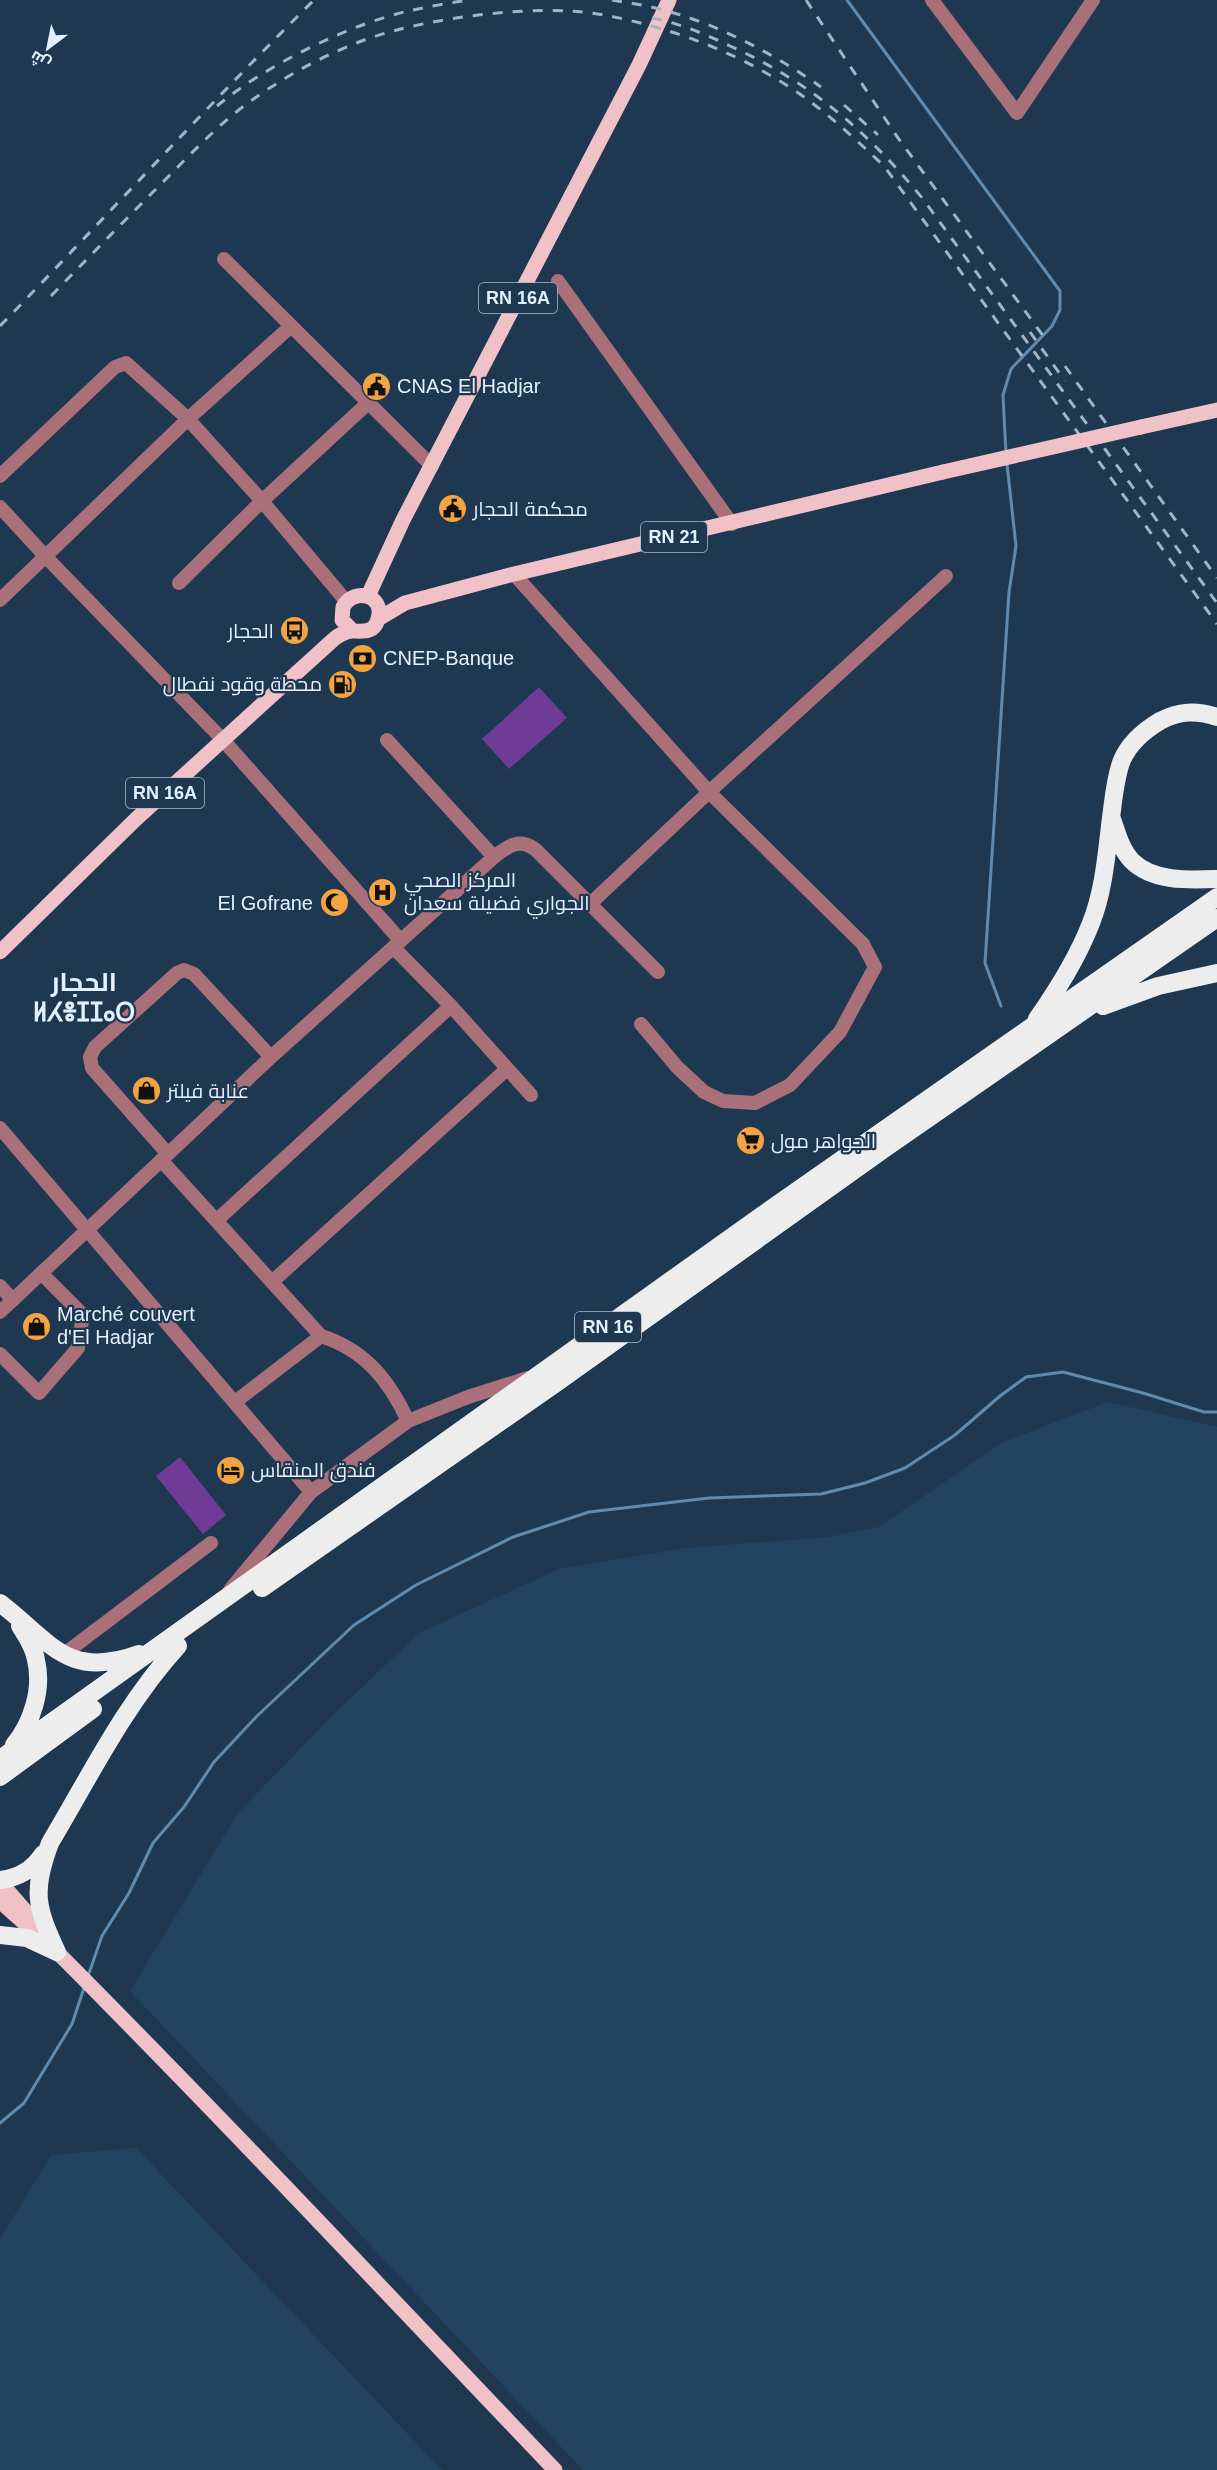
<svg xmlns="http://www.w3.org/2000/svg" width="1217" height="2470" font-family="Arial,Cairo,'Noto Sans Tifinagh',sans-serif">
<rect width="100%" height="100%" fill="#1e3851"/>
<path fill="#224360" d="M 1108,1402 L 1217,1427 L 1217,2470 L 583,2470 L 130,1991 L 238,1813 L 334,1714 L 419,1633 L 559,1569 L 687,1548 L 828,1537 L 879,1527 L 1003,1442 Z
M 136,2148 L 442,2470 L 0,2470 L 0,2239 L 51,2155 Z"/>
<path fill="#703b96" d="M 539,687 L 567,718 L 509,769 L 482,739 Z
M 180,1457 L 226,1515 L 203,1534 L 156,1476 Z"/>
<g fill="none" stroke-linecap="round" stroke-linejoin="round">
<path stroke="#608bb1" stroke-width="3" d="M 847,0 L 1060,291 L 1060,310 L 1052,326 L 1011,369 L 1003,395 L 1006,454
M 1001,1006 L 985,963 L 1009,592 L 1016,546 L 1007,464
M 88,1976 L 102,1936 L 129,1893 L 153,1843 L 184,1807 L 214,1762 L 257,1716 L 354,1625 L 416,1585 L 513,1537 L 589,1512 L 709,1498 L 821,1494 L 865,1483 L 905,1468 L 955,1435 L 1000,1396 L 1026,1377 L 1063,1372 L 1143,1393 L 1204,1412 L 1217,1412
M 0,2123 L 24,2103 L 72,2024 L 84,1988"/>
<path stroke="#aa707a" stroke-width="14" d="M 932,0 L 1017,113 L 1093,0
M 224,259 L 432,466
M 558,281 L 732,524
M 0,476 L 115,367 L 126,363 L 188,419 L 262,501 L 346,601
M 0,507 L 46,557 L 224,741 L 401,941
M 514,574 L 709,792 L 863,944 L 875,967 L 840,1032 L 790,1085 L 755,1103 L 723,1101 L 704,1092 L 677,1067 L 641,1024
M 179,583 L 262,501 L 368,403
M 0,600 L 188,419 L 290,327
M 387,740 L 494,857
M 590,904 L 709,792 L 946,576
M 394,948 L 451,1006 L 531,1095
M 0,1128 L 311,1492
M 168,1154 L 92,1068 L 90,1057 L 95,1047 L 177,973 L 184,970 L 194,974 L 271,1057
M 161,1160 L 321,1336 C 365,1350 389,1380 408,1421
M 217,1220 L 451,1006
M 273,1281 L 507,1069
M 0,1286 L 13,1300
M 0,1312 L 271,1057 L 494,857 C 508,846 520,837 536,850 L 658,972
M 0,1354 L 39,1393 L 78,1348 L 83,1315 L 41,1273
M 235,1402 L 321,1336
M 230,1590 L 311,1492 L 408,1421 L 468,1397 L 528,1378
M 64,1654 L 211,1543"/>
<path stroke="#f1c1c8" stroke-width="15" d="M 1141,427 L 1217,410
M 368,596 L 403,520 L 639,65 L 669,0
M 378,619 L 405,603 L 514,574 L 943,472
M 0,952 L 136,819 L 334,639 C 339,635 345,632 351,631 C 362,631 374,634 378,619 C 385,596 355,586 343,607 L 342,620 L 353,631
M 0,1882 L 42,1930
M 0,1901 C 21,1921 44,1939 64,1959 C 230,2126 392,2299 555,2470"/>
<path stroke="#ededed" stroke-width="18" d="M 1112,819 C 1117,833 1121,850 1132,861 C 1153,882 1190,880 1217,879
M 1103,1006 L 1158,986 L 1217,973
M 1037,1019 C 1058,989 1078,957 1091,923 C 1105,888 1107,847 1112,810 C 1114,794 1116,775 1122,760 C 1129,744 1145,730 1160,721 C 1179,711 1196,710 1217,717
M 262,1588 L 556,1383 L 884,1149 L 1217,918
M 0,1603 C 51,1642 67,1680 139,1654
M 14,1745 C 32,1723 43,1689 36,1660 C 34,1648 27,1637 20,1626
M 0,1759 L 761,1216 L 1217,897
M 0,1777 L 93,1709
M 0,1880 C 19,1878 32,1870 43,1854
M 0,1935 L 27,1938 L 57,1952
M 57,1952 C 36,1907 32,1891 50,1843 C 90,1776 125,1704 178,1646"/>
<path stroke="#a2b4c4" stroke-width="3" stroke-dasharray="10 10" stroke-linecap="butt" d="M 612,0 C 629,3 646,5 663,10 C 718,24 774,54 821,87
M 806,0 L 898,138 L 1044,337
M 652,18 C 679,23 705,34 730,46 C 810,82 867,131 923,199 L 1217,603
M 844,105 L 878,135
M 217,106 C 266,65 351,23 413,10 C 431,6 450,3 468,0
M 51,296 C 88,258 124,221 161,184 C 191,154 220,122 255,98 C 289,74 328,53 367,39 C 430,17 539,3 604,15 C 664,26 726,48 778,80 C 817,103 851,135 884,166 L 1217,624
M 0,326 C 105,218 207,106 314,0
M 1030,332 L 1065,381
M 1065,366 L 1217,578"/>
<path stroke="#f1c1c8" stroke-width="15" d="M 943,472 L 1141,427"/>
</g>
<defs>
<symbol id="civic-disc" viewBox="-11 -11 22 22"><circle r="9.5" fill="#f3a442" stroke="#1e3851"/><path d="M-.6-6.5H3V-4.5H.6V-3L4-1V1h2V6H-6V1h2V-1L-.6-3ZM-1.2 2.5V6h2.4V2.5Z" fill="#111"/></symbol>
<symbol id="bus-disc" viewBox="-11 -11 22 22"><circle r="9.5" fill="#f3a442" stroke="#1e3851"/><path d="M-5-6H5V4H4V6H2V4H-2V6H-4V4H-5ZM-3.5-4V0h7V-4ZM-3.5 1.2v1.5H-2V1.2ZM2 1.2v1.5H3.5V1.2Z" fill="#111"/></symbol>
<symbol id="bank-disc" viewBox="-11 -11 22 22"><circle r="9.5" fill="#f3a442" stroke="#1e3851"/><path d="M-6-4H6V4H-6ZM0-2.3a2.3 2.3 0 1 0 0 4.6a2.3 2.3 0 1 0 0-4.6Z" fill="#111"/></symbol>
<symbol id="fuel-disc" viewBox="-11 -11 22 22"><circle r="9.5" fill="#f3a442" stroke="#1e3851"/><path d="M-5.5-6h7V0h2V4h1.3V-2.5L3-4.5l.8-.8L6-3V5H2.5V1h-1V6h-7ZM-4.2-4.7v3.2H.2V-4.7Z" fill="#111"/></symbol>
<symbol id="hospital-disc" viewBox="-11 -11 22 22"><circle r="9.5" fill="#f3a442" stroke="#1e3851"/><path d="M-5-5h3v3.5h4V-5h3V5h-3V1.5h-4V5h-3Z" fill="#111"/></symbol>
<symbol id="mosque-disc" viewBox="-11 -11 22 22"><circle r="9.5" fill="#f3a442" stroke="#1e3851"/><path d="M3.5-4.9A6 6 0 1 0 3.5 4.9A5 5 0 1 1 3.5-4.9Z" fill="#111"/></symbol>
<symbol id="shop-disc" viewBox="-11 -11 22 22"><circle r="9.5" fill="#f3a442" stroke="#1e3851"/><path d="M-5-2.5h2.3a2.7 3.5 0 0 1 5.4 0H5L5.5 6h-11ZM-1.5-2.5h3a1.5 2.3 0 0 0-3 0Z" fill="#111"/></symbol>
<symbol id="supermarket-disc" viewBox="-11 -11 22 22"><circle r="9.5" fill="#f3a442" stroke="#1e3851"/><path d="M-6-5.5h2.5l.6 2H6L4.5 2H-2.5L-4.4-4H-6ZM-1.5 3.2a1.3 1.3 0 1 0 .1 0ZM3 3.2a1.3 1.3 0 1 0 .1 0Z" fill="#111"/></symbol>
<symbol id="hotel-disc" viewBox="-11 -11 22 22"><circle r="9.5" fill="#f3a442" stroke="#1e3851"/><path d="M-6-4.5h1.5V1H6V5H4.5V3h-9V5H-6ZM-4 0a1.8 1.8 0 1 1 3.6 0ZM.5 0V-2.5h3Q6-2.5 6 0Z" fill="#111"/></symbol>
</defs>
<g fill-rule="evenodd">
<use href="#civic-disc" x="360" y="370" width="33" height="33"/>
<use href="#civic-disc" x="436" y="492" width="33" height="33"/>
<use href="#bus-disc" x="278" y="614" width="33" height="33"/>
<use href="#bank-disc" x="346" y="642" width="33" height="33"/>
<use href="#fuel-disc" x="326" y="668" width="33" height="33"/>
<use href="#hospital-disc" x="366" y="876" width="33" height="33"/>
<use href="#mosque-disc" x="318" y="886" width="33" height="33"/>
<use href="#shop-disc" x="130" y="1074" width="33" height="33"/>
<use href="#supermarket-disc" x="734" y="1124" width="33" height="33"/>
<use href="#shop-disc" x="20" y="1310" width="33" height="33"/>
<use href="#hotel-disc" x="214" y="1454" width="33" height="33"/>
</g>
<g text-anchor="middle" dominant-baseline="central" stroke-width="4.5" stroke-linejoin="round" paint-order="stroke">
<g fill="#1e3851" stroke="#a9bac9" stroke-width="1.5">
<rect x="479" y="283" width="78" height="30" rx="4.5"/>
<rect x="641" y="522" width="66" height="30" rx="4.5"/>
<rect x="126" y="778" width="78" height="30" rx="4.5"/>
<rect x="575" y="1312" width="66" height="30" rx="4.5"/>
</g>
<g font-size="18" font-weight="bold" fill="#e4f1fd">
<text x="518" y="298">RN 16A</text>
<text x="674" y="537">RN 21</text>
<text x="165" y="793">RN 16A</text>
<text x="608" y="1327">RN 16</text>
</g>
<g font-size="20" fill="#e4f1fd" stroke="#1e3851" text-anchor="start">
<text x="397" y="386">CNAS El Hadjar</text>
<text x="473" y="509">محكمة الحجار</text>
<text x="274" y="631" text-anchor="end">الحجار</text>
<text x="383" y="658">CNEP-Banque</text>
<text x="322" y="684" text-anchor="end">محطة وقود نفطال</text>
<text x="404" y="880">المركز الصحي<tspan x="404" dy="23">الجواري فضيلة سعدان</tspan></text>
<text x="313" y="903" text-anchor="end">El Gofrane</text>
<text x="167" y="1091">عنابة فيلتر</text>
<text x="771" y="1141">الجواهر مول</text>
<text x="57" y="1314">Marché couvert<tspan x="57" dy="23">d'El Hadjar</tspan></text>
<text x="251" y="1470">فندق المنقاس</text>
</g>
<g font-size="26" font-weight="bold" fill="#e4f1fd" stroke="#1e3851">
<text x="84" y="982">الحجار<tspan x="84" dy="30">ⵍⵃⴻⵊⵊⴰⵔ</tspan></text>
</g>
</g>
<g transform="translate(48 48) rotate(212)" stroke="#1e3851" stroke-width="4.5" paint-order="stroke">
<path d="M0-4.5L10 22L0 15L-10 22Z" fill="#e4f1fd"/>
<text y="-9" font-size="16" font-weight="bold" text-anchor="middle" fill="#e4f1fd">ش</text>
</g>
</svg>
